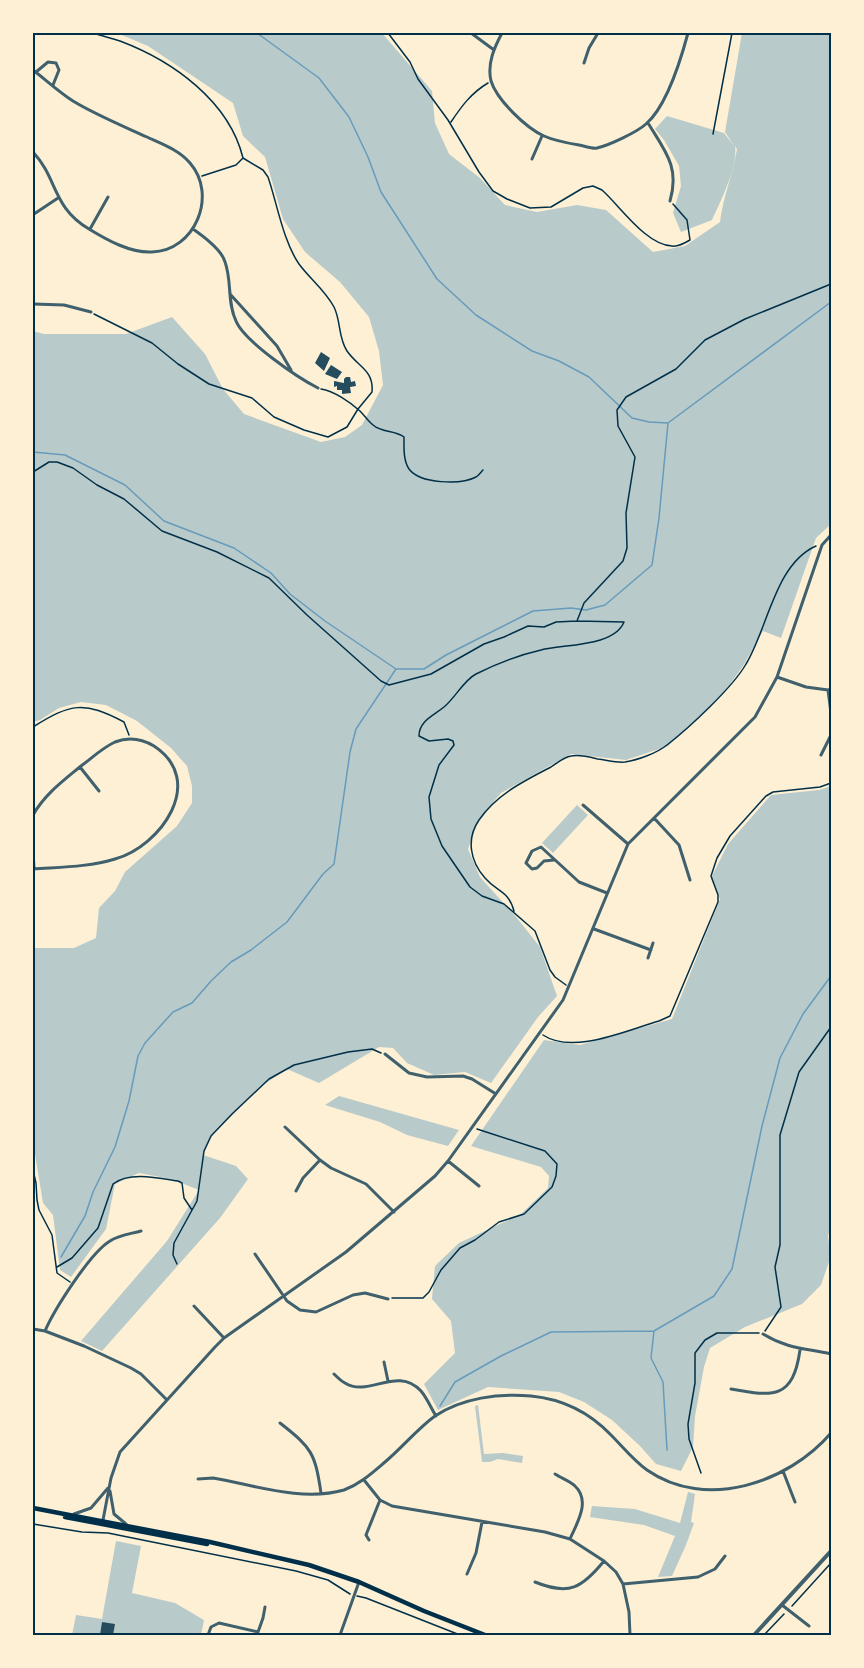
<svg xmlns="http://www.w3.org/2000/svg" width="864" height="1668" font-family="'Zilla Slab',serif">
<rect width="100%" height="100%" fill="#fdf0d5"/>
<path fill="#b9caca" d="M 117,33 L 382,33 L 432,91 L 435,123 L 449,154 L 480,178 L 505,205 L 537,212 L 577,205 L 606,210 L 653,252 L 685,246 L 720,222 C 723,197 733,174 737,149 L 735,146 C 738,166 721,201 712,220 L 681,232 L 673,213 L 681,186 L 679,166 L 664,140 L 655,129 L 667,116 L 724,133 L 734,146 L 725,132 L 742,33 L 831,33 L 831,524 L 816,538 L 781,638 L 763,631 L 743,666 L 722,695 L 668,746 L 626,760 L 571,754 L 501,793 L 478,820 L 468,849 L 480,877 L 517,918 L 540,947 L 557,996 L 538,1017 L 491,1083 L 465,1072 L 434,1075 L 407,1063 L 393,1048 L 379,1047 L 319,1083 L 287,1069 L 263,1085 L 213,1134 L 203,1155 L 236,1166 L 248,1179 L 220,1218 L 102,1351 L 81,1341 L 167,1241 L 199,1190 L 171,1179 L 139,1173 L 115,1184 L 106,1229 L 71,1277 L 60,1270 L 53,1215 L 43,1203 L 33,1142 L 33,948 L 74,948 L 96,938 L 99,908 L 115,891 L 125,872 L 177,826 L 192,803 L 192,786 L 187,766 L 171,748 L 137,721 L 106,705 L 81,702 L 59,708 L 40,720 L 33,722 L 33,331 L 44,334 L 126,334 L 172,317 L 205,354 L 223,389 L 244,414 L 321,442 L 345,437 L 362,425 L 383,385 L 379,351 L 369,317 L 340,282 L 305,252 L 283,219 L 265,157 L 243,136 L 233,103 L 148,46 Z
M 831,786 L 831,1226 L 828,1236 L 831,1256 L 821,1285 L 802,1304 L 745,1327 L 710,1348 L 704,1367 L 695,1416 L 693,1447 L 681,1471 L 656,1464 L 640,1446 L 612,1420 L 584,1402 L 559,1392 L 488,1387 L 438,1410 L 424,1384 L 455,1353 L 451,1321 L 432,1299 L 435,1266 L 459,1243 L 521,1214 L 548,1188 L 549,1176 L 541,1167 L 471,1146 L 544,1040 L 580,1045 L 672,1019 L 720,899 L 711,878 L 728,844 L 771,795 L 819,790 Z
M 577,805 L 588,815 L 553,853 L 542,843 Z
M 339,1096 L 459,1130 L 448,1146 L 407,1135 L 380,1122 L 325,1105 Z
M 478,1405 L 484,1454 L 503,1453 L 523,1456 L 522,1463 L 498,1459 L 490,1462 L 482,1462 L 475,1406 Z
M 688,1492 L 695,1494 L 691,1522 L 694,1523 L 686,1545 L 672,1576 L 658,1577 L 675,1536 L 644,1525 L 590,1517 L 592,1506 L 635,1509 L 680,1523 Z
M 116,1541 L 141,1546 L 132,1593 L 175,1603 L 204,1620 L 201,1635 L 72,1635 L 76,1615 L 102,1619 Z"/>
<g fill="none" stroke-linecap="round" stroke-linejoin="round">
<path stroke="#669bbc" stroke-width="1.5" d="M 257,33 L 319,78 L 349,117 L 368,157 L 381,192 L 437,279 L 476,315 L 532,351 L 559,361 L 589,377 L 632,418 L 649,422 L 668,423
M 33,452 L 65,455 L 125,485 L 164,521 L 234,548 L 271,573 L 290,594 L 325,621 L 396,669 L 424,669 L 446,655 L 533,611 L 571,608 L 586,610 L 605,605 L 652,565 L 659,518 L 668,423 L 831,302
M 61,1257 L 85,1216 L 93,1192 L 115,1147 L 129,1101 L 138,1056 L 145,1043 L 173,1012 L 192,1003 L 211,981 L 231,962 L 251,950 L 287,922 L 323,874 L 334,864 L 350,752 L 356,729 L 396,669
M 654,1331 L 651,1358 L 663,1382 L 667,1450
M 440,1406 L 455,1382 L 501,1356 L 551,1332 L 654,1331 L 714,1296 L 732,1269 L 762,1126 L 780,1058 L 803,1014 L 831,976"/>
</g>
<path fill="#264d5e" d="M 321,352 L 330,358 L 324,371 L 315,363 Z
M 331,365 L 342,372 L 337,379 L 325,374 Z
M 346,377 L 350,377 L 351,382 L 355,381 L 356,386 L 350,387 L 351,393 L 342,394 L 342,390 L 337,390 L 337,386 L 334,387 L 334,381 L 344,383 L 344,379 Z
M 102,1622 L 115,1624 L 113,1635 L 100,1635 Z"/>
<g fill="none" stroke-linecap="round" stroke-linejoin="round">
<path stroke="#003049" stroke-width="1.5" d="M 93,33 C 102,36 111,38 120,41 C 173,61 229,101 243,158 L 236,165 L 202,176
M 388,33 L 410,62 L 418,79 L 448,120 L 479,172 L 493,191 L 507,199 L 530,208 L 551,207 L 583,188 L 593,186 L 602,190 C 620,206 646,245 672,246 C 678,247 685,243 690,240 L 687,220 L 673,204
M 451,122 C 461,107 471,93 488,83
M 713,134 L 732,33
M 94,314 L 152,343 L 178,364 L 209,384 L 252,398 L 274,417 L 304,430 L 328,437 L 347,427 L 358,409 L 372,392 C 374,370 358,367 347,351 C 338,337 341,321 334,307 C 325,290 310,279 299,264 C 283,241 277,203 268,177 L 263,170 L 243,158
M 321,389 C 334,391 350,402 360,411 C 364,415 368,421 373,425 C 382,433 395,430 404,437 C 404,447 403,460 409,469 C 420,484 461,485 476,477 C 479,475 481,472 483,470
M 33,472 L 49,462 L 57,462 L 73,468 L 97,485 L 124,499 L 162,531 L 217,552 L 269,578 L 307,615 L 381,681 L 389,685 L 431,674 L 484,644 L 504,637 L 528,626 L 544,627 L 556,622 L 577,621 L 624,622 C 614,647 563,644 541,650 C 519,655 496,664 476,674 C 464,680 455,698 444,707 C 433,716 419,721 419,736 L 429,741 L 448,739 L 453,741 L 454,745 L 439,765 L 429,797 L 431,819 L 442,846 L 470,887 L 482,896 L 504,904 L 535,931 L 550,970 L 555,977 L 566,985
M 577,621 L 584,603 L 623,561 L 627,548 L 626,513 L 635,457 L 618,426 L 617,410 L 626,397 L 676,369 L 705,340 L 745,319 L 831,284
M 33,727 C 71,703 84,701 124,722 L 129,735
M 514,911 C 508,890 498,893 485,878 C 470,861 466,839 479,820 C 497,794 524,781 551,767 C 557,763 564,757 571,756 C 579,754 590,757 598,759 C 607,760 616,763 625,762 C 638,760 657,753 667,745 C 689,728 733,687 746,664 C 768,628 775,564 816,546
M 543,1035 C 573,1055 627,1030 659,1021 L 670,1016 L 718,902 L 718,895 L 711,876 L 717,858 L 730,836 L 766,796 L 773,792 L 820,787 L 831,783
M 33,1170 L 36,1183 L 37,1200 L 39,1210 L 52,1235 L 57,1273 L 70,1282
M 177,1264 L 173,1255 L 174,1243 L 197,1201 L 204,1151 L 211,1136 L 232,1114 L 269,1079 L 294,1065 L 348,1052 L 372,1049 L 381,1053
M 57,1267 L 72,1258 L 98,1228 L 113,1184 C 129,1171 159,1178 178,1181 L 182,1183 L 184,1198 L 192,1210
M 392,1298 L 423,1298 L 429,1292 L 441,1270 L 460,1248 L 475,1240 L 499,1222 L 524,1214 L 552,1187 L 556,1176 L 557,1164 L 545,1151 L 477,1129
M 765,1331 L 781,1307 L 775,1267 L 780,1245 L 780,1135 L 799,1072 L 831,1027
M 701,1473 L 689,1439 L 688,1424 L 695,1383 L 695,1353 L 705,1340 L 717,1333 L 759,1333
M 33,1524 L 82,1532 L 108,1533 L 296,1571 L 328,1580 L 350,1594
M 357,1596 L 366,1598 L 460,1635
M 792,1606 L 831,1563
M 764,1635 L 784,1614"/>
<path stroke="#3f606c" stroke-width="3" d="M 471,33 L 494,50
M 502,33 C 494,48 487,64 491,81 C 497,100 526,128 544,136 C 555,141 567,143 579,145 C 585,146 592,149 597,148 C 610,145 637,132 646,124 C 667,106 681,59 688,33
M 584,63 L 589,48 L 598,33
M 33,70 C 46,80 59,92 73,101 C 96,115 123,126 147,137 C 162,144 179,150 190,163 C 218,195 195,251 152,252 C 130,253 107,240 89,229 C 52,207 58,179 33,152
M 36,72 L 48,62 L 56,63 L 59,70 L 53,85
M 648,123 C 665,151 680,167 670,201
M 532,159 L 542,136
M 34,214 L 58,198
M 90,229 L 108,197
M 193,229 C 203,236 222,250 225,262 C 232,280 227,303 236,321 C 244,341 298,378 318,388
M 230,294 L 277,346 L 291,370
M 33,304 L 64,305 L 91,312
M 777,677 L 806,687 L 828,690 L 831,689
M 828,690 L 831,713
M 821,755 L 831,735
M 80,767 L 99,791
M 583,805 L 628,844
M 33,815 C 45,794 63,781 81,766 C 92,758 102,748 115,742 C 128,737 142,739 154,746 C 207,781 161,846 115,859 C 89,867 60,867 33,869
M 654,818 L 679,845 L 690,880
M 33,850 L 34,869
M 554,860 L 544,861 L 537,868 L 532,869 L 526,863 L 532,851 L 541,847 L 579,882 L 607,893
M 594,929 L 651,950
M 648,958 L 653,943
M 385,1054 L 409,1073 L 427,1077 L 463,1076 L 472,1079 L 496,1094
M 285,1127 L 320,1160 L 331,1168 L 366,1184 L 394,1212
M 448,1161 L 479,1186
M 296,1191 L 303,1178 L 320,1160
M 255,1254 L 287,1301 L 300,1310 L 316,1312 L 353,1295 L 365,1293 L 388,1299
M 194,1306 L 224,1338
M 33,1329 L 45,1331 L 84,1346 L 131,1368 L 141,1374 L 167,1400
M 45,1331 C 54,1310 90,1253 110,1241 C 119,1235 130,1234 141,1231
M 763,1334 C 788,1349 804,1348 831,1354
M 384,1362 L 388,1381
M 334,1374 C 337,1377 341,1381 345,1383 C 369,1398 397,1365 421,1391 C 427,1398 431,1408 436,1416
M 731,1389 C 774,1397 793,1399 800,1350
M 280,1423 C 312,1448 315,1453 321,1493
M 783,1471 L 795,1502
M 555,1474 C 561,1478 570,1481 575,1486 C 591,1501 577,1523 570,1539
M 198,1479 L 213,1478 C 254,1485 302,1502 344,1490 C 360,1484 372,1473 385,1462 C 402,1448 417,1429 435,1416 C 462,1398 499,1393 531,1396 C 562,1399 590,1413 611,1435 C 623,1447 633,1460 647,1470 C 706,1511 788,1483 831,1433
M 364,1480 L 380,1500 L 392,1506 L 545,1532 L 570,1539 L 604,1561 L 616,1572 L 623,1584 L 629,1612 L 630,1635
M 110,1491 L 114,1514 L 126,1524
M 74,1514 L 91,1508 L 108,1488
M 103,1520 L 111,1478 L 120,1452 L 215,1347 L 224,1338 L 346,1252 L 435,1176 L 448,1161 L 563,1000 L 628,844 L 755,717 L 777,677 L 822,545 L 831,535
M 369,1540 L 366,1535 L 380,1500
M 467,1574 L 476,1553 L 482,1522
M 535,1582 C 569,1596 582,1588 604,1561
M 623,1584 L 698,1577 L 715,1569 L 725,1556
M 782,1605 L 809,1626
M 208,1635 L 211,1627 L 219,1623 L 258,1632 L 263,1618 L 265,1607
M 340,1635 L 359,1582"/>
<path stroke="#3f606c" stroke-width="4" d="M 754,1635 L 831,1551"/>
<path stroke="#003049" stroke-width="4.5" d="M 33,1508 L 210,1542 L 309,1565 L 359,1582 L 424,1611 L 485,1635
M 65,1517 L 207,1544"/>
</g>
<rect width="864" height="1668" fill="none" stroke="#fdf0d5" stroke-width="69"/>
<rect x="34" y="34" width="796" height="1600" fill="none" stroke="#003049" stroke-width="2"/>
</svg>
